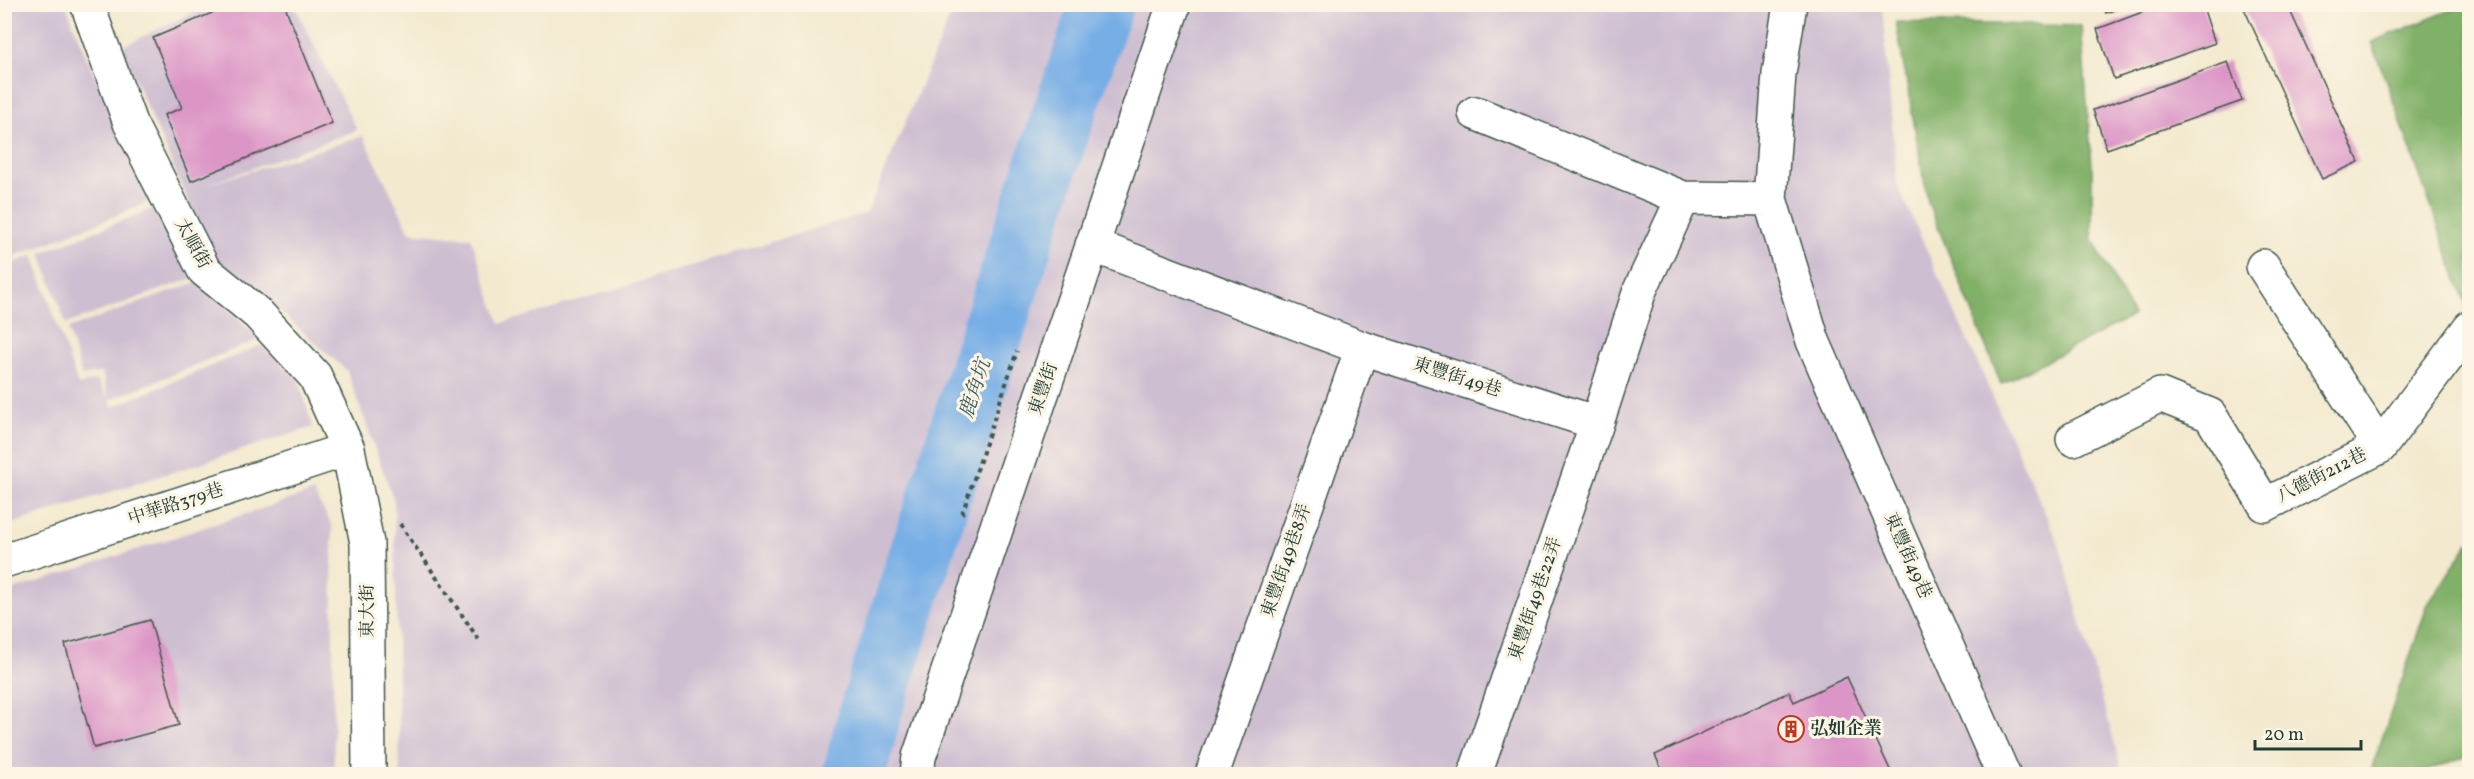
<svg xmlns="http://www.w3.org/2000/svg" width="2474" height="779" font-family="Vollkorn,'Noto Serif TC',serif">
<rect width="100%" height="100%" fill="#fcf5e5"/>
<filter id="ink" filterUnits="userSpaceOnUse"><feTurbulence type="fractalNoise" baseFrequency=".0167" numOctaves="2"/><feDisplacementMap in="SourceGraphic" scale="12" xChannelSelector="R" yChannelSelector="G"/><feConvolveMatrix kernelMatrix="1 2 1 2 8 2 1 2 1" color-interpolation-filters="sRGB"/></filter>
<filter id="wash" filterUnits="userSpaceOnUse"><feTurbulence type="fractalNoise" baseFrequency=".008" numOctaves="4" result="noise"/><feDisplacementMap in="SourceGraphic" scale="24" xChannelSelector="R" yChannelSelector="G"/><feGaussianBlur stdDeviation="1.35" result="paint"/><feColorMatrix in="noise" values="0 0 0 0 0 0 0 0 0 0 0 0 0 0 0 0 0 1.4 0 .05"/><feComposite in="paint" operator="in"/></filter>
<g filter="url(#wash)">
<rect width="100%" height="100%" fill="#f3e9cf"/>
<path fill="#cebed1" d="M 5,5 L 66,5 L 85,54 L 152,201 L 5,260 Z
M 208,5 L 294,5 L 357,130 L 203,186 L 363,136 L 410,232 L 471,238 L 500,324 L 867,213 L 955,5 L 1882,5 L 1897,184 L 2059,544 L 2123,774 L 400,774 L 394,501 L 347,371 L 267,300 L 212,256 L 121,47 Z
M 159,206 L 193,278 L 66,324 L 41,253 Z
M 33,255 L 78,385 L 97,380 L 108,399 L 102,372 L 82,376 L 68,329 L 200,281 L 259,339 L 109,400 L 113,407 L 261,345 L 298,379 L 313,427 L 5,526 L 5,266 Z
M 313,492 L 332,525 L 334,774 L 5,774 L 4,593 Z"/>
<path fill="#81b068" stroke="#50764e" stroke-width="1.5" d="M 2463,5 L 2469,5 L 2469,313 L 2372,42 Z
M 1896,22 L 2081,26 L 2092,166 L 2092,238 L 2133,316 L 2001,384 L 1928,202 Z
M 2469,542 L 2469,755 L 2418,774 L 2370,774 L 2427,606 Z"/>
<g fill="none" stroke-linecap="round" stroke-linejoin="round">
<path stroke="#77aee6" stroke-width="63" d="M 854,774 L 873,703 L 1050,154 L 1102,4"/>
</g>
<g id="blocks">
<path fill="#dc95c7" d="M 233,4 L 284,4 L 332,123 L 191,181 L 164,115 L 182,108 L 153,38 Z
M 2102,4 L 2128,4 L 2128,5 L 2106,13 Z
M 2164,4 L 2202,4 L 2215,43 L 2114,79 L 2097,29 Z
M 2242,4 L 2287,4 L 2359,162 L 2322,179 Z
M 2228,62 L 2242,101 L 2107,149 L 2093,110 Z
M 150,620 L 179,725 L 94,748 L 65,644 Z
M 1847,677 L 1892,774 L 1664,774 L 1655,755 L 1789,692 L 1794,702 Z"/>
</g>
</g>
<g filter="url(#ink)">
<use href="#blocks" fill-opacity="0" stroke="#3f574b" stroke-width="1.5"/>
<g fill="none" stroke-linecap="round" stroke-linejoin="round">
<defs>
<path id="minor" d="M 87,4 L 130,123 L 204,270 L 258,314 L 315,376 L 348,449 L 367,543 L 369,774
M 1475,113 L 1683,198
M 1770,199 L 1779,74 L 1790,4
M 1092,245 L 1362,348 L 1597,423 L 1640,290 L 1683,198 L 1770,199 L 1813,341 L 2003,774
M 2263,266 L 2380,447
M 2073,439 L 2160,395 L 2210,415 L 2265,505 L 2380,447 L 2470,327
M 4,561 L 348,449
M 917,774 L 919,757 L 1174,4
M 1212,774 L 1362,348
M 1475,774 L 1597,423"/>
</defs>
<use href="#minor" stroke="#3f574b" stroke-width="36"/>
<path stroke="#3f574b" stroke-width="4" stroke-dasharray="4.5 4.5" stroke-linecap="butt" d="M 962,514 L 1017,351
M 400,524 L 479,640"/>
<use href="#minor" stroke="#fff" stroke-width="33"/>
</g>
</g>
<defs>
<symbol id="building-ring" viewBox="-11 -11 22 22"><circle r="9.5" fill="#fcf5e5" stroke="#c8321e" stroke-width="1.5"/><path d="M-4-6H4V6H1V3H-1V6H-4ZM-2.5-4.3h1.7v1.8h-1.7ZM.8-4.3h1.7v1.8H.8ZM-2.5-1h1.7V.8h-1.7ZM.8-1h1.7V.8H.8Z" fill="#c8321e"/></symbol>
</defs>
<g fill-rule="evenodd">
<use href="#building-ring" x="1776" y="714" width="30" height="30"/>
</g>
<g text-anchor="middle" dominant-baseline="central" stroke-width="6" stroke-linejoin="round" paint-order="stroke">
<g font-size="18" fill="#1f3d34" stroke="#fcf5e5">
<text transform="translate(192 244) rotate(61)">太順街</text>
<text transform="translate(1457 378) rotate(18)">東豐街49巷</text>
<text transform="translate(1044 389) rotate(-71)">東豐街</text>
<text transform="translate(2322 476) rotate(-27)">八德街212巷</text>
<text transform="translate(176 505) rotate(-18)">中華路379巷</text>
<text transform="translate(1907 556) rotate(66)">東豐街49巷</text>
<text transform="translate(1287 561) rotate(-71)">東豐街49巷8弄</text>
<text transform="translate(1536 599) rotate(-71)">東豐街49巷22弄</text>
<text transform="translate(368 611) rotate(-90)">東大街</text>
</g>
<g font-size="18" font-weight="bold" fill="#1f3d34" stroke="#fcf5e5" text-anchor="start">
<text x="1810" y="729">弘如企業</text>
</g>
<g font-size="20" font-style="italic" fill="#355960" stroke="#fcf5e5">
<text transform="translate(976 389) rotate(-72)">鹿角坑</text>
</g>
</g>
<rect width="2474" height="779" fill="none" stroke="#fcf5e5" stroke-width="24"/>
<path d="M2255 740v9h106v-9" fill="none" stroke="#1f3d34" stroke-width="3"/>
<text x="2264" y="740" font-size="18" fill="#1f3d34" stroke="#fcf5e5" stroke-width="4.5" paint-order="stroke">20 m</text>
</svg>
